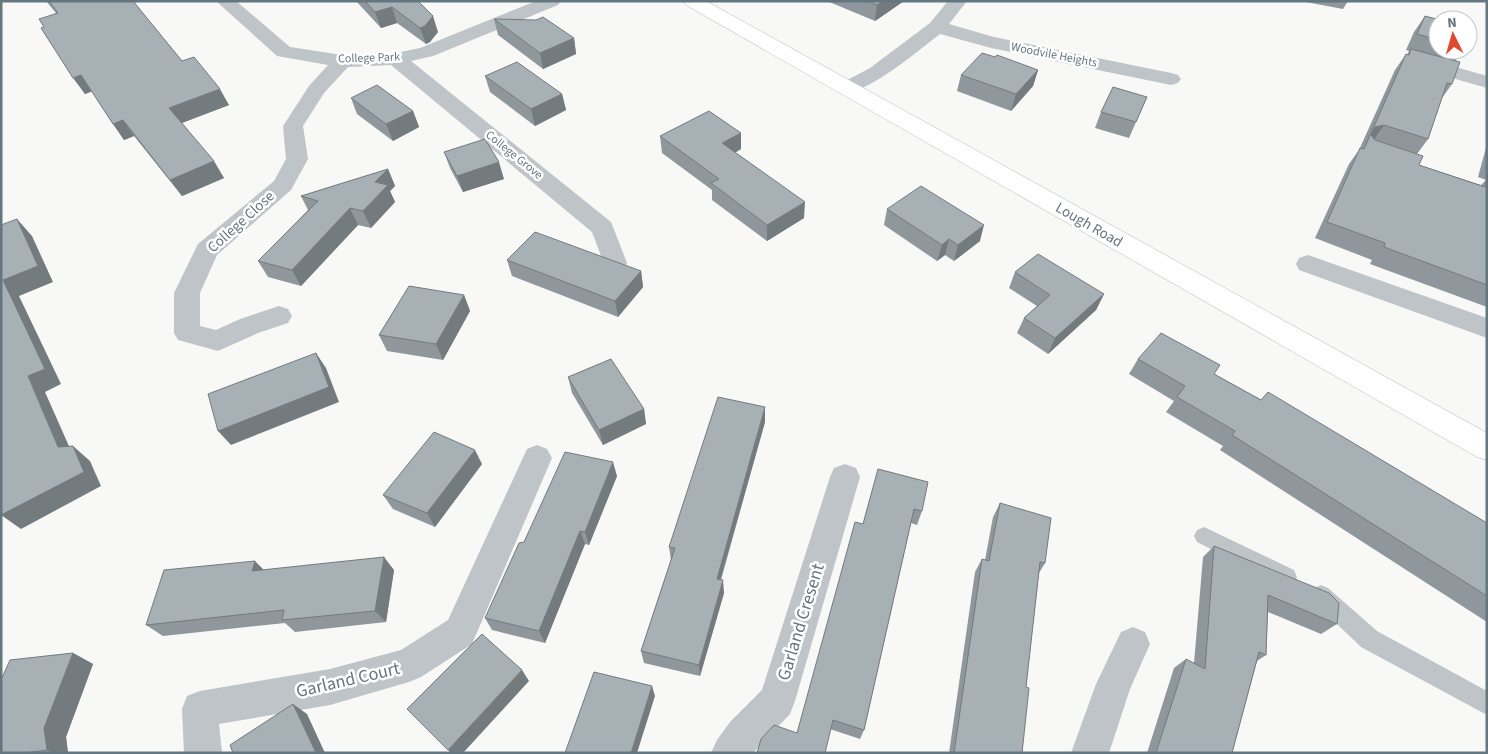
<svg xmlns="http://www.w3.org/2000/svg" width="1488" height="754" font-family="'Source Sans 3',sans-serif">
<rect width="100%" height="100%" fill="#f8f8f6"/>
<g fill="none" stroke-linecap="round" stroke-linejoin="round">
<defs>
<path id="primary" d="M 683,1 L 706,1 L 1487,433 L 1487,460 L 1477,457 L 686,5 Z"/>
</defs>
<use href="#primary" stroke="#b3b9bc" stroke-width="1"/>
<path fill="#bfc4c8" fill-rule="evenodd" d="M 1204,527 L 1294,570 L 1297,577 L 1294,584 L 1287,587 L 1280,584 L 1197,542 L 1194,536 L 1197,530 Z
M 1321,585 L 1328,588 L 1377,631 L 1487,691 L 1487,715 L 1361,647 L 1314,602 L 1310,595 L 1314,588 Z"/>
<path fill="#bfc4c8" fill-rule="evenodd" d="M 216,1 L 236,1 L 290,47 L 342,55 L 396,53 L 420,48 L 536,1 L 561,1 L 558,5 L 433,56 L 411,61 L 611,222 L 627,263 L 624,269 L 615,272 L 606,269 L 592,232 L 391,65 L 348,67 L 324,93 L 303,126 L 308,159 L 291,190 L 217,255 L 200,293 L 200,326 L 216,330 L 240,319 L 279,306 L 288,309 L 292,316 L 288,323 L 258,333 L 218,351 L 178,340 L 174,333 L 174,293 L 195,250 L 198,244 L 274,181 L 286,159 L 283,126 L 309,86 L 328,65 L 277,56 Z
M 948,1 L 967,1 L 949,24 L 994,37 L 1171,73 L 1178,75 L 1181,79 L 1178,83 L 1171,85 L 991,48 L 940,34 C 920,49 864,98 840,92 L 837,88 L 840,84 L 870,68 L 930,23 Z
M 1421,57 L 1487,76 L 1487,88 L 1414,67 L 1411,63 L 1414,59 Z
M 1308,255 L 1487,318 L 1487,338 L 1299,270 L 1296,264 L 1299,258 Z
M 537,445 L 547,449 L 552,458 L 472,644 L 421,677 L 409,682 L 330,705 L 219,724 L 222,753 L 184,753 L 182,709 L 187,696 L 200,691 L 330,669 L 401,650 L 448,620 L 527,449 Z
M 845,464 L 856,468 L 860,477 L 795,701 L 790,714 L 753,753 L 711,753 L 717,740 L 730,722 L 762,690 L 830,477 L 834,468 Z
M 1133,627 L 1145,632 L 1150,644 L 1130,689 L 1109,753 L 1071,753 L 1096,684 L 1121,632 Z"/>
<use href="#primary" fill="#fff" fill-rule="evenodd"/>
</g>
<path fill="#8f979c" d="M 46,1 L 133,1 L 182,61 L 229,105 L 182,123 L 224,178 L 182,196 L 134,136 L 124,140 L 92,91 L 85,94 L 44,27 L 56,13 Z
M 356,1 L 418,1 L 438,32 L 430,42 L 426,44 L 397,23 L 381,28 Z
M 827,1 L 904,1 L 875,21 Z
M 1306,1 L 1348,1 L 1343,9 L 1306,2 Z
M 1425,16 L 1438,20 L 1438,50 L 1464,50 L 1455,61 L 1452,84 L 1442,98 L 1428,139 L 1417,154 L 1419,165 L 1481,185 L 1486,180 L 1478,177 L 1487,144 L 1487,307 L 1370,264 L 1372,260 L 1315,238 L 1349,164 L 1359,150 L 1395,70 L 1406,54 L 1407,55 L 1409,51 L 1406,50 L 1414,32 Z
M 494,19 L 574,38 L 576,54 L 543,69 L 498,35 Z
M 995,57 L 1038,70 L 1033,86 L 1011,111 L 957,91 L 961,75 Z
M 485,76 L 562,94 L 566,110 L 535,126 L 490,92 Z
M 1147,97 L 1129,138 L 1095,128 L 1101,112 Z
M 351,98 L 413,111 L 419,127 L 393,141 L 357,114 Z
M 660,136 L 741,149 L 735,153 L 804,218 L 767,241 L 712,200 L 712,190 L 662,153 Z
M 444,152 L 504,179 L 463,192 L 450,168 Z
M 388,169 L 395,186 L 390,191 L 395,202 L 371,228 L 358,225 L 301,286 L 268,277 L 258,261 L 308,210 L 301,196 Z
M 887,209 L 980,241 L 954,261 L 945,255 L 937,261 L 884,225 Z
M 507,260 L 641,271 L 643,287 L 618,317 L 512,276 Z
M 1015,272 L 1104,294 L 1096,310 L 1048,354 L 1017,333 L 1024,318 L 1037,306 L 1009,288 Z
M 464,295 L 470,311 L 443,360 L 387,351 L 379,335 Z
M 1138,359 L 1214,374 L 1487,523 L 1487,622 L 1220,450 L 1223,446 L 1166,412 L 1174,401 L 1129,374 Z
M 568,377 L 644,409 L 646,424 L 603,445 L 572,393 Z
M 765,422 L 721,580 L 724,593 L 700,676 L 644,663 L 641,651 L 671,560 L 669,547 Z
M 482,464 L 435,527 L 393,509 L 383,495 Z
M 878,469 L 922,511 L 917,525 L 911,523 L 864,730 L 860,739 L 830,729 L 797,733 L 863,524 Z
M 617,476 L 589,545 L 585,544 L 545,643 L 492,630 L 485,618 L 524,542 Z
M 1000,503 L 1045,563 L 1039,573 L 1026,687 L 1022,753 L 949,753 L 975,572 L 982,559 L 985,560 L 993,517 Z
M 1214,546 L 1337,624 L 1321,634 L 1268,612 L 1266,655 L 1257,661 L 1232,753 L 1147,753 L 1174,668 L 1186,659 L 1194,663 L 1203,557 Z
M 264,570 L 394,570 L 386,622 L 295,632 L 285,623 L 163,636 L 146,625 Z
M 73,653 L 93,664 L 66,737 L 68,753 L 1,753 Z"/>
<path fill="#747b7f" d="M 883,1 L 904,1 L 875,21 L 877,5 Z
M 392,7 L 397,23 L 381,28 L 375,12 Z
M 433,16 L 438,32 L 430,42 L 426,44 L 420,28 Z
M 574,38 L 576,54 L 543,69 L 540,53 Z
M 1038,70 L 1033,86 L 1011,111 L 1016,94 Z
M 81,75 L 93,91 L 85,94 L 73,78 Z
M 220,89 L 229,105 L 179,124 L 169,108 Z
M 562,94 L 566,110 L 535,126 L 531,109 Z
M 413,111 L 419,127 L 393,141 L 386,124 Z
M 123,120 L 134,136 L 124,140 L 113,124 Z
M 1384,125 L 1373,141 L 1366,143 L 1375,127 Z
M 741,133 L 741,149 L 722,160 L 722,143 Z
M 214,161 L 224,178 L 182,196 L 170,180 Z
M 499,162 L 504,179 L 463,192 L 457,176 Z
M 388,169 L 395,186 L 390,191 L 395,202 L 371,228 L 363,211 L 375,182 Z
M 805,202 L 804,218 L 767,241 L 767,225 Z
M 350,208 L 358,225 L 301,286 L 292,270 Z
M 17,219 L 32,236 L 53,282 L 19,296 L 61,384 L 45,392 L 76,462 L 58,447 L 28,376 L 3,280 Z
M 984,225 L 980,241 L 954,261 L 958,245 Z
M 949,239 L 945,255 L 937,261 L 942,245 Z
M 641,271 L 643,287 L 618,317 L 615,301 Z
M 1104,294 L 1096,310 L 1048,354 L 1055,338 Z
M 464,295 L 470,311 L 443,360 L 436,344 Z
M 316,353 L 326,368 L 339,402 L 231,445 L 218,431 Z
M 765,407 L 765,422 L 717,591 L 717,579 Z
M 644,409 L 646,424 L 603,445 L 599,430 Z
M 73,446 L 90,461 L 101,486 L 21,529 L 1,515 Z
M 475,450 L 482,464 L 435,527 L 427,513 Z
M 613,462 L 617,476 L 589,545 L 585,532 Z
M 580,531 L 585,544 L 545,643 L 539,631 Z
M 384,557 L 394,570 L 386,622 L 375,611 Z
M 255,561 L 268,574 L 252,571 Z
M 723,580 L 724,593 L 700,676 L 699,665 Z
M 73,653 L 93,664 L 66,737 L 68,753 L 54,753 L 47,750 L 44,728 Z
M 522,670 L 529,681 L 463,753 L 451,753 L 448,750 Z
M 652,686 L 655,696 L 637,753 L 631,753 Z
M 293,704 L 307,714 L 325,753 L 316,753 Z"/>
<path fill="#a6b0b5" stroke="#747b7f" d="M 49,1 L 133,1 L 182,61 L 194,57 L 220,89 L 169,108 L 214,161 L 170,180 L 123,120 L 113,124 L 81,75 L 73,78 L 41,28 L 44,27 L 39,19 L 58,13 Z
M 365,1 L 418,1 L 433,16 L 425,26 L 420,28 L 392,7 L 375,12 Z
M 867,1 L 883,1 L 877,5 Z
M 1425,16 L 1440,20 L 1438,20 L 1438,40 L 1417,34 Z
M 543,17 L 574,38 L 540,53 L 494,19 L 536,20 Z
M 1468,28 L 1472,29 L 1468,40 Z
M 1411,49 L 1460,62 L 1452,84 L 1447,83 L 1428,139 L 1384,125 L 1375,127 L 1371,135 L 1375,140 L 1423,156 L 1419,165 L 1485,187 L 1487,181 L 1487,285 L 1384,247 L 1385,243 L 1327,222 L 1360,148 L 1364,149 L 1406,54 L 1409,55 Z
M 982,53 L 995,57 L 997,55 L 1038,70 L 1016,94 L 961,75 Z
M 517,62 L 562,94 L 531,109 L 485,76 Z
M 377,85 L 413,111 L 386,124 L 351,98 Z
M 1113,87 L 1147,97 L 1136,122 L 1101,112 Z
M 709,111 L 741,133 L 722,143 L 805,202 L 767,225 L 711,183 L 719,179 L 660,136 Z
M 485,139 L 499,162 L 457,176 L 444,152 Z
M 388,169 L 375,182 L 388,185 L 363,211 L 350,208 L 292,270 L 258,261 L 318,201 L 301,196 Z
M 921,186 L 984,225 L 958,245 L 949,239 L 942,245 L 887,209 Z
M 17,219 L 38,266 L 3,280 L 45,369 L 28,376 L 58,447 L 73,446 L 84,472 L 1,515 L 1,225 Z
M 535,232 L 641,271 L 615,301 L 507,260 Z
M 1038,254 L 1104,294 L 1055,338 L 1024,318 L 1050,295 L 1015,272 Z
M 409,286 L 464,295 L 436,344 L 379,335 Z
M 1161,333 L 1220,365 L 1214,374 L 1261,400 L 1268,392 L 1487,523 L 1487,596 L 1232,435 L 1235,431 L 1177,397 L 1185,386 L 1138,359 Z
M 316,353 L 329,387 L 218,431 L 208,394 Z
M 611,359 L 644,409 L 599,430 L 568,377 Z
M 718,397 L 765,407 L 717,579 L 723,580 L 699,665 L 641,651 L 675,548 L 669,547 Z
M 434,432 L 475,450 L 427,513 L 383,495 Z
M 565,452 L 613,462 L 585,532 L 580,531 L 539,631 L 485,618 L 519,543 L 524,542 Z
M 878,469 L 928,482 L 922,511 L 914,509 L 864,730 L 833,720 L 825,753 L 757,753 L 761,739 L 774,725 L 797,733 L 855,522 L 863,524 Z
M 1000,503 L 1051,518 L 1045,563 L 1040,562 L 1026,687 L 1029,688 L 1022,753 L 954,753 L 982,559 L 989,561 Z
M 1214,546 L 1329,593 L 1339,603 L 1337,624 L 1268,595 L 1266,655 L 1259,652 L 1232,753 L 1156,753 L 1186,659 L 1205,669 Z
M 384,557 L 375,611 L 282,620 L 284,610 L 146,625 L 164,570 L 255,561 L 252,571 Z
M 482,634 L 522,670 L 448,750 L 407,709 Z
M 73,653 L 44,728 L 47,750 L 24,753 L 1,753 L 1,680 L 10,660 Z
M 594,672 L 652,686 L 631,753 L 565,753 Z
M 293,704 L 316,753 L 233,753 L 230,745 Z"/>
<g text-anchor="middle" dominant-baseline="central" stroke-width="5" stroke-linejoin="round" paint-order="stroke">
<g font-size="12" fill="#647680" stroke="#fff">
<text transform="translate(1054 55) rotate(11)">Woodvile Heights</text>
<text transform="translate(369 58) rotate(-2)">College Park</text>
<text transform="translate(514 155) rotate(39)">College Grove</text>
</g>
<g font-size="15" fill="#647680" stroke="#fff">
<text transform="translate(241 222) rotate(-42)">College Close</text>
<text transform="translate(1089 225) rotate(30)">Lough Road</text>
</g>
<g font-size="18" fill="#647680" stroke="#fff">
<text transform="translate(801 622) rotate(-73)">Garland Cresent</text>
<text transform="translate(348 680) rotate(-13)">Garland Court</text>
</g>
</g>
<rect width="1488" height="754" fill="none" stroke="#647680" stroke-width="5"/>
<g transform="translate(1453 35) rotate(355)"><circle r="24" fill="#ffffff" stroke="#c1c8cc"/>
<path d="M0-4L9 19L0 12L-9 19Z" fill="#df4a2f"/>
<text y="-8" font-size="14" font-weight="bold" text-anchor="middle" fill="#647680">N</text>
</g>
</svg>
